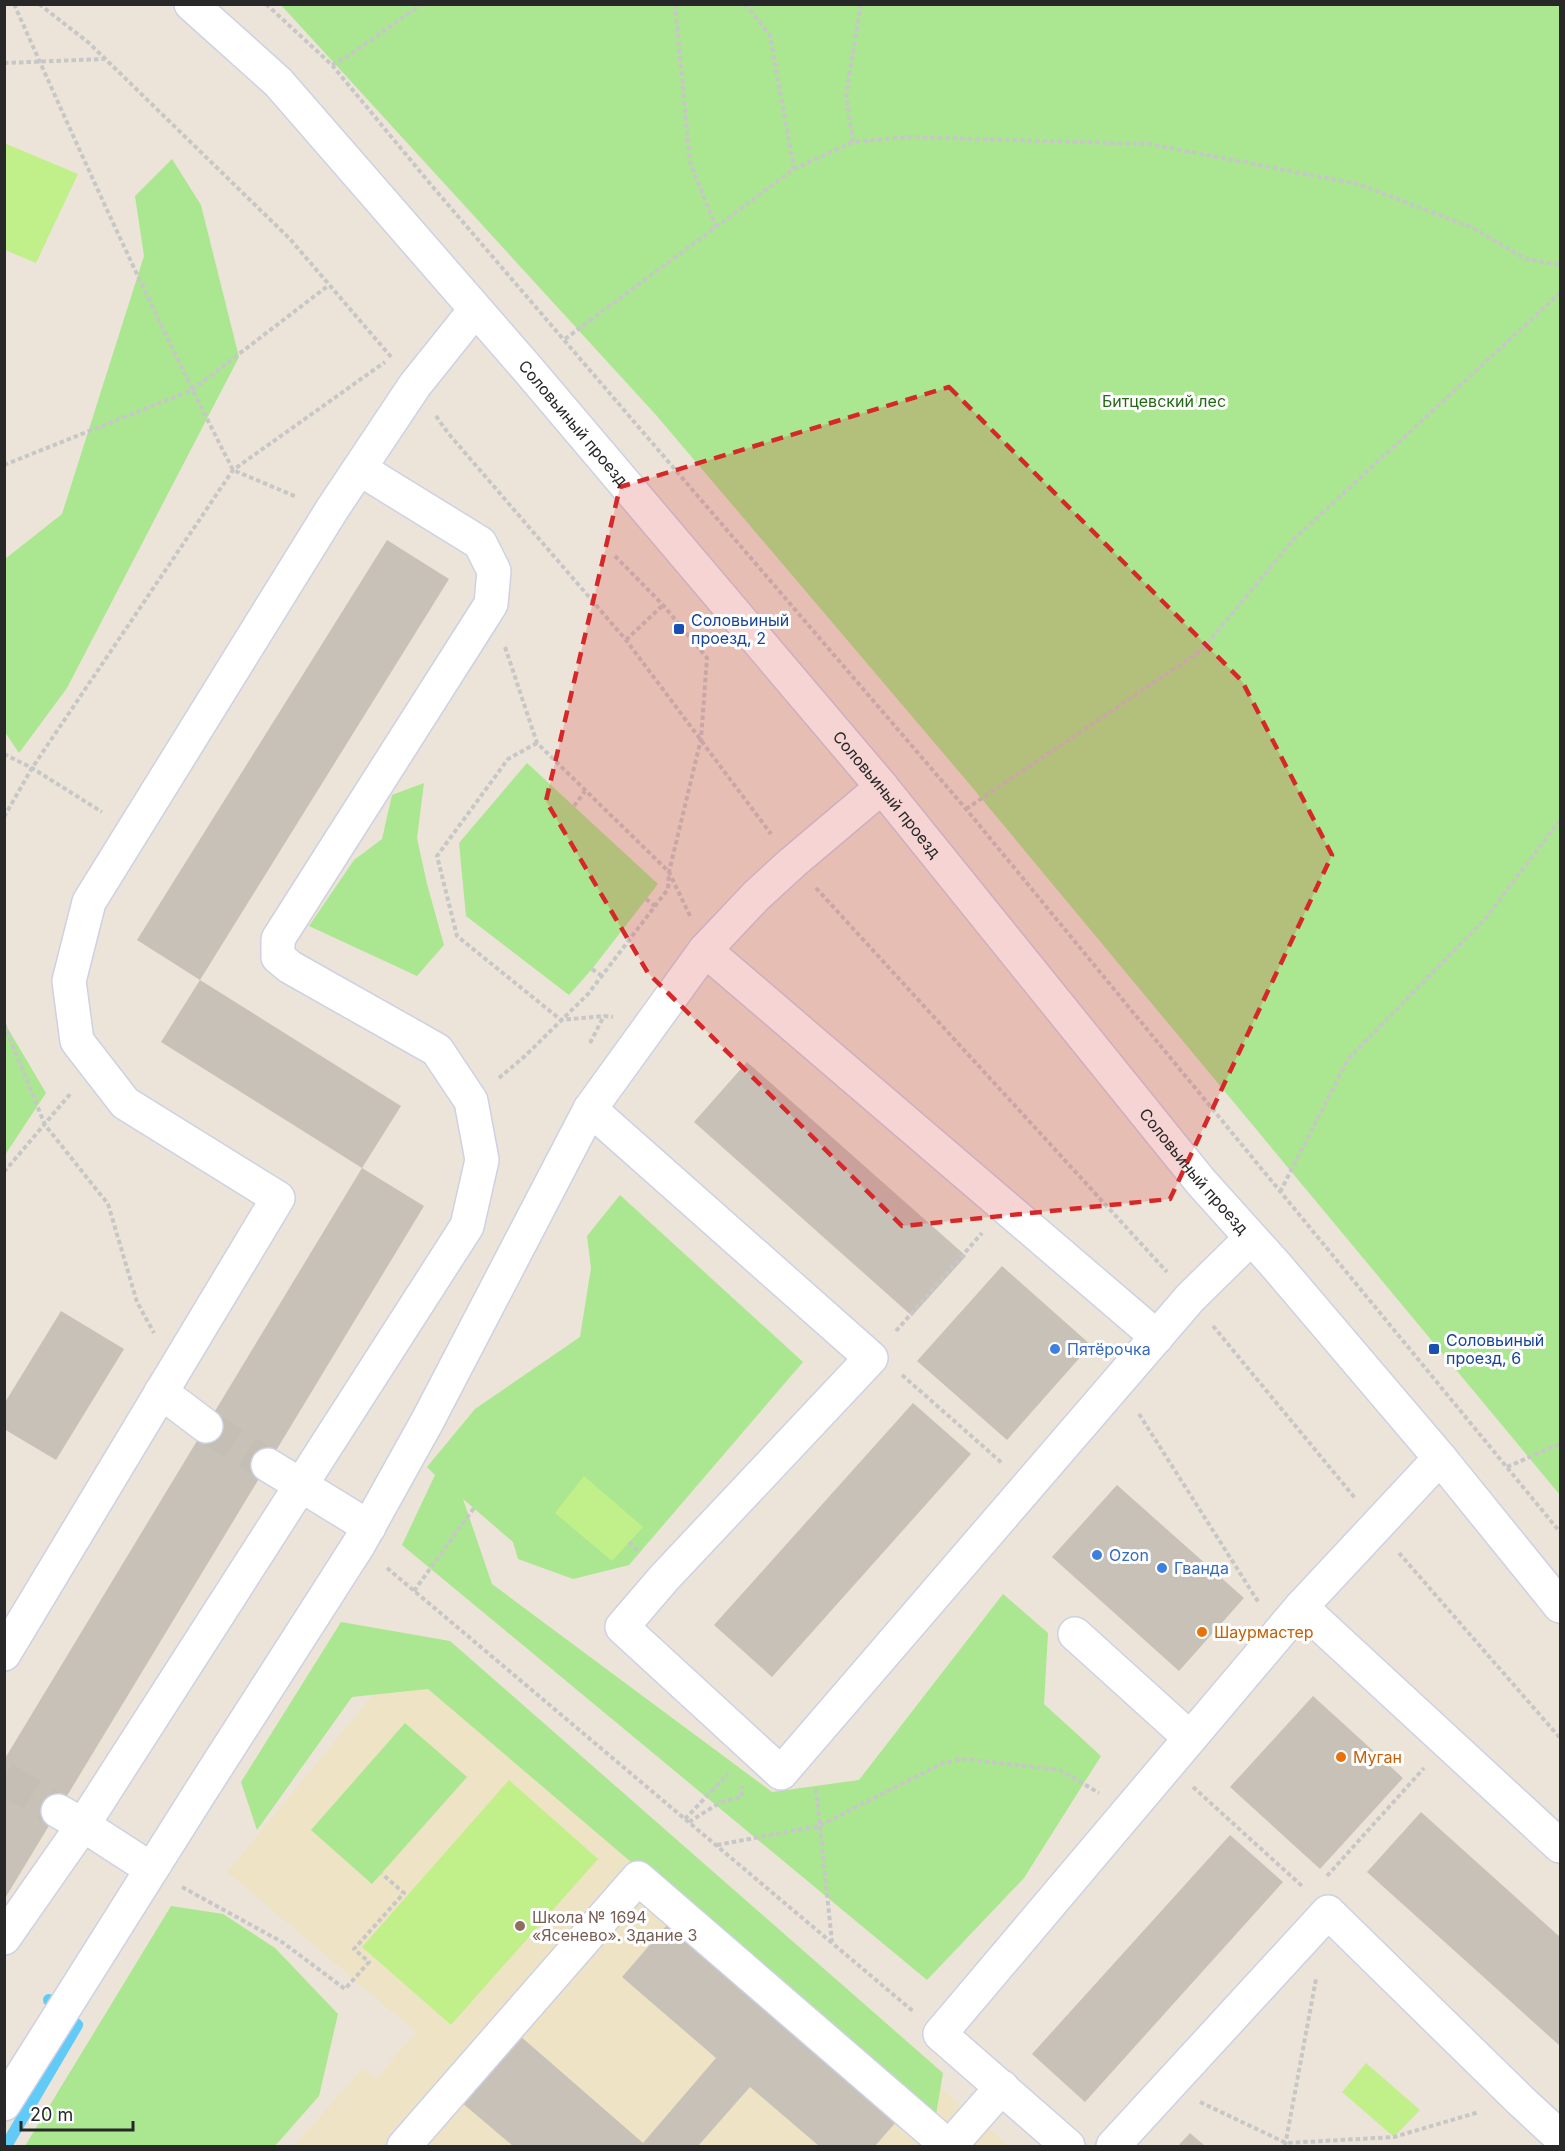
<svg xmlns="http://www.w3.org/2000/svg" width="1565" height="2151" font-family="Inter,sans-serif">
<rect width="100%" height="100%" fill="#ece4d8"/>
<path fill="#efe3c6" d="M 417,1641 L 1009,2146 L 294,2146 L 363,2068 L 376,2079 L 416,2032 L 227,1872 Z"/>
<path fill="#aae790" d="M 281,5 L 1560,5 L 1560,1495 L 966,780 L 656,415 Z
M 172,159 L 201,205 L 239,357 L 67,688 L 19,753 L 5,732 L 5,559 L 62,514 L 144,256 L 135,196 Z
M 527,763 L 658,884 L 592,969 L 569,995 L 466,916 L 459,843 Z
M 424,783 L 417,838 L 427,884 L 444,945 L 417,976 L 309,926 L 354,860 L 382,839 L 392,795 Z
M 4,1022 L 46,1093 L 5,1155 L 4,1155 Z
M 620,1195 L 803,1362 L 629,1565 L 573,1579 L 518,1559 L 513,1542 L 463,1499 L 492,1584 L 772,1792 L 859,1780 L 1003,1594 L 1048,1633 L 1044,1704 L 1101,1756 L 1024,1878 L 927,1980 L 402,1545 L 435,1475 L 427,1467 L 475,1409 L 580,1337 L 591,1268 L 587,1236 Z
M 341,1622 L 450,1641 L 943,2073 L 935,2121 L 428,1689 L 352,1697 L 257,1830 L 241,1782 Z
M 405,1723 L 467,1777 L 372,1884 L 311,1830 Z
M 171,1906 L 223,1914 L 275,1948 L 338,2014 L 319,2096 L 275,2146 L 25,2146 Z"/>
<path fill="#c1f08a" d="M 4,143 L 78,174 L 36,263 L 5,250 Z
M 584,1476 L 643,1527 L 612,1561 L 555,1513 Z
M 509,1780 L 598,1859 L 451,2025 L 362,1947 Z
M 1366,2063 L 1420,2110 L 1394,2137 L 1342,2092 Z"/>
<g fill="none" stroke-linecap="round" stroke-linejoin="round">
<path stroke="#62caf7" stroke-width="12" d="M 6,2146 L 77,2025 L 49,2000"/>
</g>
<path fill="#c7c1b8" d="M 387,540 L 449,579 L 200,980 L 137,940 Z
M 200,980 L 401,1106 L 362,1168 L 161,1042 Z
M 747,1062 L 966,1256 L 912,1316 L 694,1122 Z
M 362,1168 L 424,1206 L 4,1900 L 4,1760 Z
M 1002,1266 L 1091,1345 L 1007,1440 L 917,1361 Z
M 61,1311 L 124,1349 L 56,1460 L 4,1429 L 4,1404 Z
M 913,1403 L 971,1454 L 772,1677 L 714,1625 Z
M 1117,1485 L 1244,1598 L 1179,1671 L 1052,1557 Z
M 1313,1696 L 1403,1778 L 1320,1869 L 1230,1787 Z
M 1421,1812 L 1560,1937 L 1560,2046 L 1367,1872 Z
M 1230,1835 L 1283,1882 L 1085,2102 L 1032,2054 Z
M 667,1925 L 896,2122 L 875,2146 L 819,2146 L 750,2087 L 698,2146 L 513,2146 L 461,2102 L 519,2035 L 643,2143 L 716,2058 L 622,1977 Z
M 1190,2133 L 1205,2146 L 1178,2146 Z"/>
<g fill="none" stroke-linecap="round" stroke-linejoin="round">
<path stroke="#c5beb5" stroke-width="33" stroke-dasharray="33 16" stroke-linecap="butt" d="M 206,1426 L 268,1465
M 4,1778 L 58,1811"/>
<defs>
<g id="minor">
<path id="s1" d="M 191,4 L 278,82 L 526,367 L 882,787 L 1201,1182 L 1274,1263 L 1440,1458 L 1560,1606"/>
<path d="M 705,950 L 1157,1337"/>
<path d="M 590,1109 L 871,1358 L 664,1578 L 622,1627 L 781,1773 L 1190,1298 L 1251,1238"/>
<path d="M 161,1392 L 206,1426"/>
<path d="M 268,1465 L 369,1527"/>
<path d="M 1301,1607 L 1560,1846"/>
<path d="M 1075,1634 L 1190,1738"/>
<path d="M 4,1654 L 278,1198 L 125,1103 L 77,1041 L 69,981 L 89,902 L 331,511 L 415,385 L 475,310"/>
<path d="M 58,1811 L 83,1825 L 151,1869"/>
<path d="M 4,1938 L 83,1825 L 467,1226 L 482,1160 L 471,1101 L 437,1050 L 290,967 L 278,957 L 278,939 L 491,604 L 494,571 L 480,543 L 360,469"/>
<path d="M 4,2104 L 199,1794 L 359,1544 L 428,1420 L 590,1109 L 705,950 L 756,896 L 792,863 L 882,787"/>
<path d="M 404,2146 L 638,1878 L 948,2146"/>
<path d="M 950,2146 L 1002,2087"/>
<path d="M 1068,2146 L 940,2034 L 1301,1607 L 1440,1458"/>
<path d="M 1113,2146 L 1328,1912 L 1520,2100 L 1560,2137"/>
</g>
</defs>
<use href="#minor" stroke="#cdd1e3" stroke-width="36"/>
<path stroke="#c7c7c7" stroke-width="4" stroke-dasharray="4.5 3" stroke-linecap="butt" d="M 14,4 C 84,161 155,318 233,470 L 297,497
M 39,4 L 89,43 L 290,239 L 392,358
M 266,4 L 332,65 L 432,186 L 966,809 L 1560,1532
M 675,4 L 690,162 L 716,227
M 745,4 L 770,35 L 794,169
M 4,63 L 104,59
M 332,65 L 350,55 L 422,4
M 853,142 L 846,95 L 861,4
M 565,339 L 794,169 L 853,142 L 907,137 L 1149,144 L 1358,184 L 1473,228 L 1526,259 L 1560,265
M 436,416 L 448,433 L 626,640 L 771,834
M 4,465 L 192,390 L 329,285
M 626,640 L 663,605
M 505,647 L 537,743 L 669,872 L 690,916
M 537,743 L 508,759 L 437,856 L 457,936 L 561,1020 L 604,1016 L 613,1017
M 4,754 L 32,768 L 102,812
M 574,806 L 585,791
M 966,809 L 1202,650 L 1293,540 L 1560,293
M 4,817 L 32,768 L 233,470 L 385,362
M 816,888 L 1167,1272
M 646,899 L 655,906
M 592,969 L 602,976
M 4,1024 L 45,1125 L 108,1204 L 137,1302 L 154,1333
M 590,1043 L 604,1016
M 499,1078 L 525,1056 L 588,994 L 668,889 L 669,872 L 701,739 L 707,658 L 663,605 L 613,554
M 4,1172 L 71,1093
M 1280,1192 L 1348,1059 L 1485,919 L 1560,820
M 1213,1326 L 1355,1498
M 896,1331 L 982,1233
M 902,1375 L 1002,1463
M 1139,1414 L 1259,1603
M 1507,1467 L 1557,1445 L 1560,1445
M 629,1542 L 639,1552
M 1399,1553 L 1560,1738
M 387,1568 L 914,2012
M 414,1591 L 474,1508
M 1193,1787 L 1303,1887
M 816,1789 L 832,1942
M 685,1819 L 728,1774
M 689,1822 L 721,1802 L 742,1797 L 742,1786
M 717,1845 L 819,1826 L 943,1763 L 963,1759 L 1060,1770 L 1099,1793
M 1327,1876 L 1424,1768
M 182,1887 L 282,1942 L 345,1989 L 369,1962 L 354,1949 L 404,1893 L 382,1874
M 1200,2102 L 1286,2143 L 1394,2137 L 1479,2112
M 1285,2146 L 1316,1979"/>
<use href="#minor" stroke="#fff" stroke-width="33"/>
</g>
<path fill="#d62828" fill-opacity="0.2" stroke="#d62828" stroke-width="4.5" stroke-dasharray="12 8" stroke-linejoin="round" d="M 949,387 L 1242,681 L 1332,855 L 1170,1199 L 902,1226 L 648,973 L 546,801 L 620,487 Z"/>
<g fill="#1a4fb4" stroke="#fff" stroke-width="2">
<rect x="673" y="623" width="12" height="12" rx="3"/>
<rect x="1428" y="1343" width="12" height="12" rx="3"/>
</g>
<g fill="#3f7fe0" stroke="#fff" stroke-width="2">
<circle cx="1055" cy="1349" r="6"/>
<circle cx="1097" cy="1555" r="6"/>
<circle cx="1162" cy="1568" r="6"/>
</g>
<g fill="#e8710a" stroke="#fff" stroke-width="2">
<circle cx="1202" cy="1632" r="6"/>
<circle cx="1341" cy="1757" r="6"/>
</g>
<circle fill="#8d6e63" stroke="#fff" stroke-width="2" cx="520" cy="1926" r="6"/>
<g text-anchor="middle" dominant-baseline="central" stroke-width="6" stroke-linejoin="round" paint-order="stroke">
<g font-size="16" fill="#236914" stroke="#fff">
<text x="1164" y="401">Битцевский лес</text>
</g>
<g font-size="16" fill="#282828" stroke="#fff">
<text stroke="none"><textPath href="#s1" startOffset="568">Соловьиный проезд</textPath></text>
<text stroke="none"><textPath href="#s1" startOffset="1054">Соловьиный проезд</textPath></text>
<text stroke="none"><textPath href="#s1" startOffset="1540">Соловьиный проезд</textPath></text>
</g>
<g font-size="16" fill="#164399" stroke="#fff" text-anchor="start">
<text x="691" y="620">Соловьиный<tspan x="691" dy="18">проезд, 2</tspan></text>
<text x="1446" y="1340">Соловьиный<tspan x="1446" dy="18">проезд, 6</tspan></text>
</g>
<g font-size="16" fill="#366cbe" stroke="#fff" text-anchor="start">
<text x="1067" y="1349">Пятёрочка</text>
<text x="1109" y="1555">Ozon</text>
<text x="1174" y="1568">Гванда</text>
</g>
<g font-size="16" fill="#c56008" stroke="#fff" text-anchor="start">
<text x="1214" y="1632">Шаурмастер</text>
<text x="1353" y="1757">Муган</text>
</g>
<g font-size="16" fill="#785e54" stroke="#fff" text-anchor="start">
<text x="532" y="1917">Школа № 1694<tspan x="532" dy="18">«Ясенево». Здание 3</tspan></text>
</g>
</g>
<rect width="1565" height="2151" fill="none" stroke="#282828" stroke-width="12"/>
<path d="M21 2121v9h112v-9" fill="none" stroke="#282828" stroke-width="3"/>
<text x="30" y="2121" font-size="18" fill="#282828" stroke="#ffffff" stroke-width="4.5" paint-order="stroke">20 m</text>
</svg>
